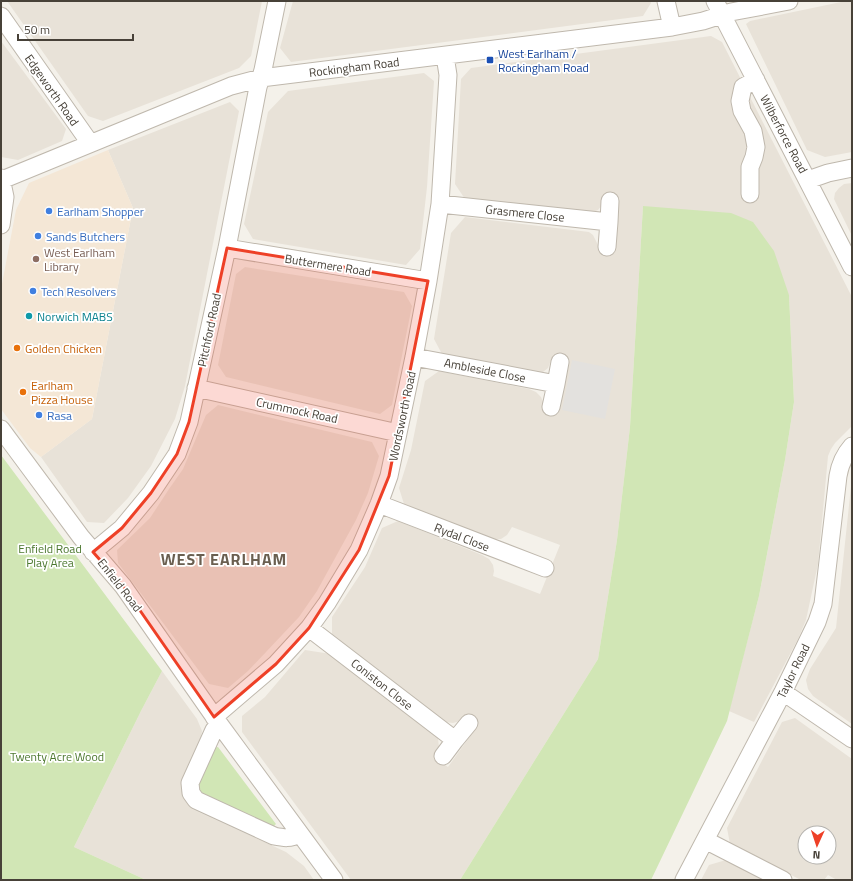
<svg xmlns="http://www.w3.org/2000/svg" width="853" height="881" font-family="'Titillium Web',sans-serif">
<rect width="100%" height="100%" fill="#f4f1ea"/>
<path fill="#e8e2d8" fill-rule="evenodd" d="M 7,1 L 262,1 L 251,56 L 239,68 L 103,121 L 88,116 Z
M 293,1 L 650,1 L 651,3 L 643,16 L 291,62 L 280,48 Z
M 846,1 L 852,1 L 852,152 L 825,157 L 807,150 L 746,24 L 750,21 Z
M 711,36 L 722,42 L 852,297 L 852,426 L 835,443 L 831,449 L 828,456 L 818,564 L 806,620 L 798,639 L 754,722 L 729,711 L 759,596 L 785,460 L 794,402 L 789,295 L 643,206 L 630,427 L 617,540 L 598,659 L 460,880 L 351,880 L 242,732 L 242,716 L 265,697 L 305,650 L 331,654 L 438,738 L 439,748 L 436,758 L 448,767 L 478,725 L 466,716 L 460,721 L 453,723 L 445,722 L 332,634 L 332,617 L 365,567 L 382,528 L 398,521 L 482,555 L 489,559 L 493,565 L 494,571 L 493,576 L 540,594 L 560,545 L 512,527 L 507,535 L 501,539 L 493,539 L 404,504 L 399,488 L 411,450 L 425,381 L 439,371 L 529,389 L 536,392 L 541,397 L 543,402 L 542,407 L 559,410 L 569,361 L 552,358 L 548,368 L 543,372 L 536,372 L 442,354 L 434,339 L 451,233 L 465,217 L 581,231 L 589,232 L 593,235 L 598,245 L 598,250 L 612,252 L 602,205 L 598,210 L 593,212 L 465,199 L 455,184 L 461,79 L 471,68 Z
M 1,41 L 66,129 L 62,141 L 18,160 L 1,157 Z
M 424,73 L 434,81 L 427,187 L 420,249 L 406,265 L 253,239 L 244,224 L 268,112 L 288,91 Z
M 230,102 L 239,111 L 185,386 L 175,419 L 151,466 L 128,498 L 104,523 L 87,522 L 41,457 L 92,419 L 133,208 L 108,150 Z
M 852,183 L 852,236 L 834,199 L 835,193 L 839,188 L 844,184 Z
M 245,267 L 404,292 L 412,306 L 392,405 L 380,414 L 226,377 L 218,365 L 236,274 Z
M 218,405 L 372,442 L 379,456 L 368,493 L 356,520 L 317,591 L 299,617 L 248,671 L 228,688 L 209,684 L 118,563 L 117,550 L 150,518 L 169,489 L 183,469 L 206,415 Z
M 852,477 L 852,724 L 813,696 L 808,689 L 806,680 L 810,669 L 836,628 Z
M 162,671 L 197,719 L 202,731 L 201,737 L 184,776 L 182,785 L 183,794 L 187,803 L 192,809 L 286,852 L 304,866 L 314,880 L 146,880 L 74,847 L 141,711 Z
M 795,718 L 852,759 L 852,880 L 837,880 L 828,875 L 824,880 L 801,880 L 730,844 L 727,828 L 782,722 ZM 805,833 L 829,833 L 829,857 L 805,857 Z
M 726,860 L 763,880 L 701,880 L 709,865 Z"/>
<path fill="#f4e7d6" d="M 108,150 L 133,208 L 92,419 L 41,457 L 30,448 L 1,409 L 1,289 L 16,210 L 29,183 Z"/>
<path fill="#d1e6b5" d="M 643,206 L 731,213 L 753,222 L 774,251 L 789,295 L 794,402 L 785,460 L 759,596 L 727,721 L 651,880 L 460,880 L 598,659 L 617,540 L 630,427 Z
M 1,455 L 162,671 L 141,711 L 74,847 L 146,880 L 1,880 Z
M 218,747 L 276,824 L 273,827 L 268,827 L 196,791 L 213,748 Z"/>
<path fill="#e3e1de" d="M 572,360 L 615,369 L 605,419 L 562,410 Z"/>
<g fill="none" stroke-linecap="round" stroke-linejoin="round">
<defs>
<path id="street" d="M 666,1 L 672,27
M 715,1 L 852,267
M 1,16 L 90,143
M 1,178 L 5,197 L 1,225
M 2,180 L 231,86 L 261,78 L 672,27 L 703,21 L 731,12 L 789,1
M 808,180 L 828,173 L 852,168
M 750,194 L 750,167 L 754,157 L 756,147 L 753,131 L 742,111 L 740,101 L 743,87 L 756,80
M 440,204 L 609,222 L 607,247
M 609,222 L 610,201
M 227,248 L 428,281
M 414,357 L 556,384 L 551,407
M 556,384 L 560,362
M 196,388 L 398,433
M 1,429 L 81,537 L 123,586 L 220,725 L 334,880
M 379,504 L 545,568
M 93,552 L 122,528 L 151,493 L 177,454 L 189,422 L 227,248 L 258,87 L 263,70 L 277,1
M 309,628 L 455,740 L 443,756
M 783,692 L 852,739
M 214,717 L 276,664 L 309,628 L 327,603 L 359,550 L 379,504 L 389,476 L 414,357 L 428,281 L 440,204 L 448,75 L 445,56
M 220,725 L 214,730 L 190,783 L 191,793 L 196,800 L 274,836 C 284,838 290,839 300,834
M 455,740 L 469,723
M 705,840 L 783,880
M 684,880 L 783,692 L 817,622 L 823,604 L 838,476 C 840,464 844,455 852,446"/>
</defs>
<use href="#street" stroke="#bfb8ad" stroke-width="19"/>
<use href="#street" stroke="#fff" stroke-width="17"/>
</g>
<path fill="#ee4027" fill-opacity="0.2" stroke="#ee4027" stroke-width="3" stroke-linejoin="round" d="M 227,248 L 428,281 L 389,476 L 359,550 L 309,628 L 276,664 L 214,717 L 123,586 L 93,552 L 122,528 L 151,493 L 177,454 L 189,422 Z"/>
<rect fill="#1a4fb4" stroke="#fff" stroke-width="1.5" x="486" y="56" width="8" height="8" rx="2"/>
<g fill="#3f7fe0" stroke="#fff" stroke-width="1.5">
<circle cx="49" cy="211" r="4"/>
<circle cx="38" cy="236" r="4"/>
<circle cx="33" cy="291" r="4"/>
<circle cx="39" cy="415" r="4"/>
</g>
<circle fill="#8d6e63" stroke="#fff" stroke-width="1.5" cx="36" cy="259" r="4"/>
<circle fill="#0f9aa8" stroke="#fff" stroke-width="1.5" cx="29" cy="316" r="4"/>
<g fill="#e8710a" stroke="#fff" stroke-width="1.5">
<circle cx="17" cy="348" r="4"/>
<circle cx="23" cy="392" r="4"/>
</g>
<g text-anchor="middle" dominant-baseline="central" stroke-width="3.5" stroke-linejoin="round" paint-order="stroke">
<g font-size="12" fill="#164399" stroke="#fff" text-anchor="start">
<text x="498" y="53">West Earlham /<tspan x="498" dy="14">Rockingham Road</tspan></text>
</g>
<g font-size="12" fill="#474138" stroke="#fff">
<text transform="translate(354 67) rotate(-7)">Rockingham Road</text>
<text transform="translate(52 90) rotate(55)">Edgeworth Road</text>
<text transform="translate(784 134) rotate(62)">Wilberforce Road</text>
<text transform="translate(525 213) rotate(6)">Grasmere Close</text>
<text transform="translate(328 265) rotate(9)">Buttermere Road</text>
<text transform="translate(209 330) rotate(-78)">Pitchford Road</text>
<text transform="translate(485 370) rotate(11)">Ambleside Close</text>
<text transform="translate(297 410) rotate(12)">Crummock Road</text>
<text transform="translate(402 416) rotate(-78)">Wordsworth Road</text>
<text transform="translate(462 537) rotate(21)">Rydal Close</text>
<text transform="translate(120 585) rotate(52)">Enfield Road</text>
<text transform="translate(793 671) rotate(-64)">Taylor Road</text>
<text transform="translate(382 684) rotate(38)">Coniston Close</text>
</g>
<g font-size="12" fill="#366cbe" stroke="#fff" text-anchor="start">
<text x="57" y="211">Earlham Shopper</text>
<text x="46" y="236">Sands Butchers</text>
<text x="41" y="291">Tech Resolvers</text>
<text x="47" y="415">Rasa</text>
</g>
<g font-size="12" fill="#785e54" stroke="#fff" text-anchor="start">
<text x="44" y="252">West Earlham<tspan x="44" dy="14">Library</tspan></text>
</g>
<g font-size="12" fill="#0d838f" stroke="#fff" text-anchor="start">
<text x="37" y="316">Norwich MABS</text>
</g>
<g font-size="12" fill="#c56008" stroke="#fff" text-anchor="start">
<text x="25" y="348">Golden Chicken</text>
<text x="31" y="385">Earlham<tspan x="31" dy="14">Pizza House</tspan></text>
</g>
<g font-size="12" fill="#4b772e" stroke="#fff">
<text x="50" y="548">Enfield Road<tspan x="50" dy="14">Play Area</tspan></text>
<text x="57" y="756">Twenty Acre Wood</text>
</g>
<g font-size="16" font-weight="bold" letter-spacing="1" fill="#6a5f50" stroke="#fff">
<text x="224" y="559">WEST EARLHAM</text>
</g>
</g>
<rect width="853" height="881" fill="none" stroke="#474138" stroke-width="4"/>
<g transform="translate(817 845) rotate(183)"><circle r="19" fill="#ffffff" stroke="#b5b3af"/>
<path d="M0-3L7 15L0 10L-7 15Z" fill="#ee4027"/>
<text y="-6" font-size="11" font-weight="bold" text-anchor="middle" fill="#474138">N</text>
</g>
<path d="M18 34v6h115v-6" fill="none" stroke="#474138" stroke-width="2"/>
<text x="24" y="34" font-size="12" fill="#474138" stroke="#ffffff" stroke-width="3" paint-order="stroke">50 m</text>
</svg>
